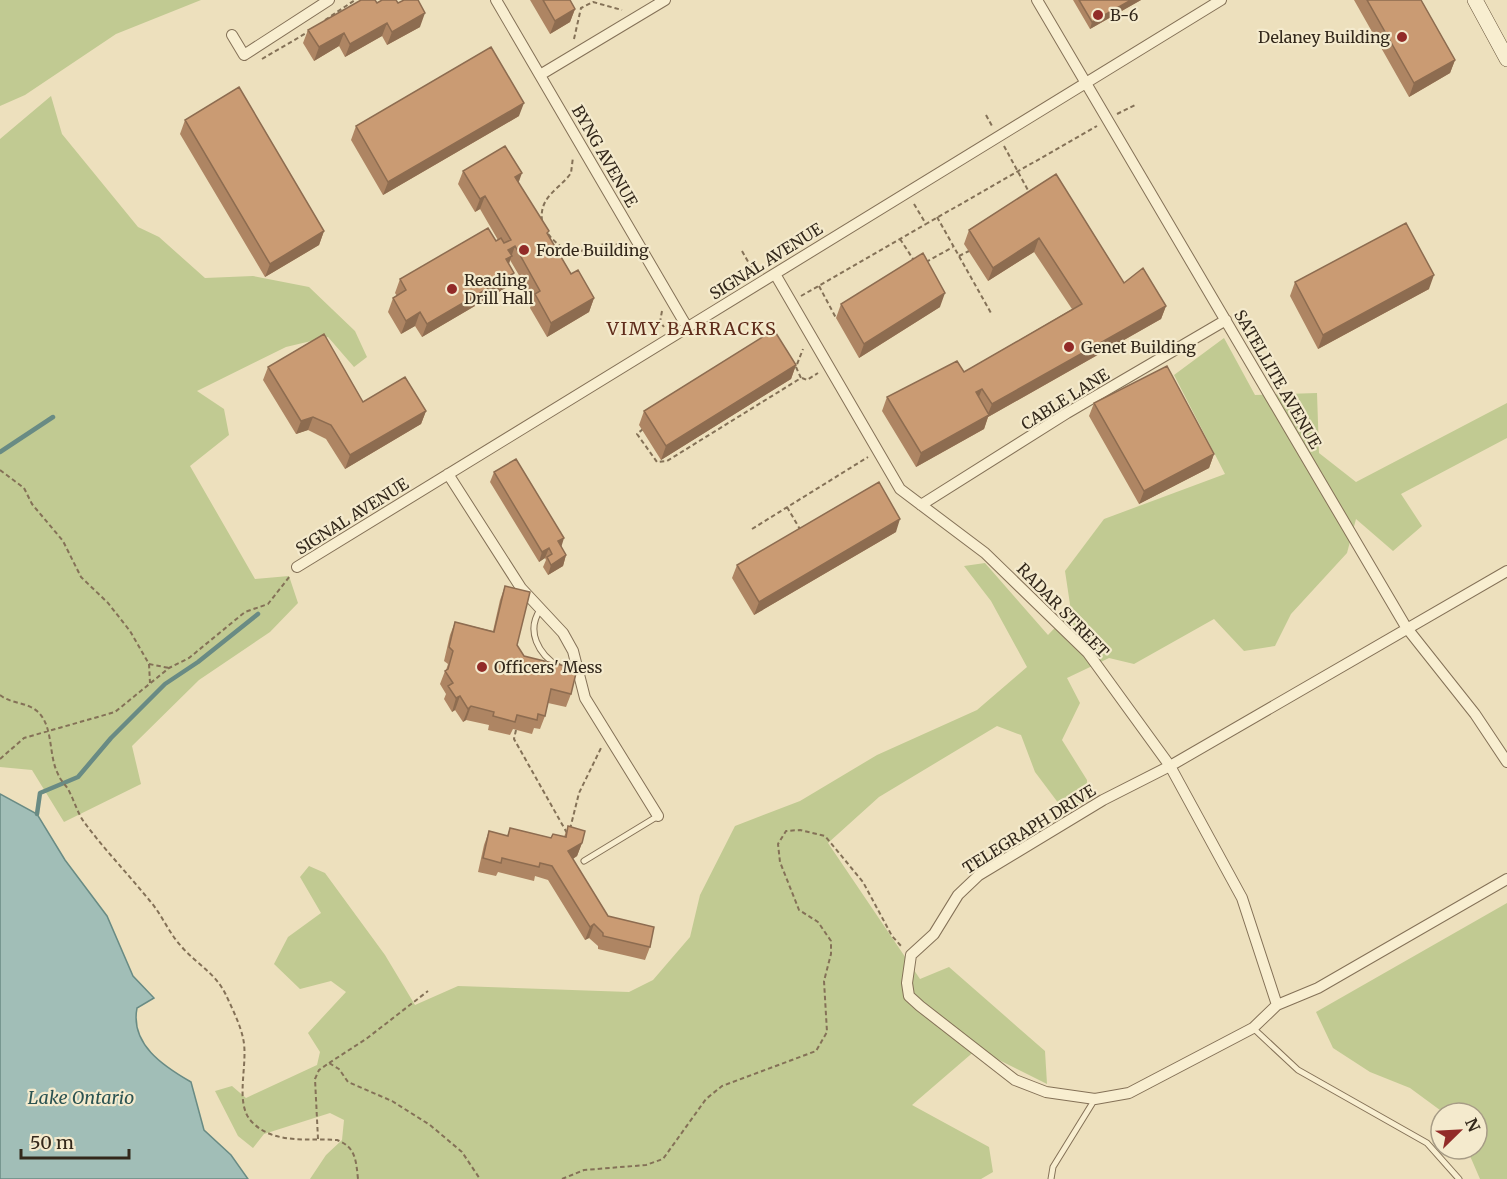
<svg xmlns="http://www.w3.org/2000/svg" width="1507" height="1179" font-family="Merriweather,serif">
<rect width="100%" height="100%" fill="#ede0bd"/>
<path fill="#c1ca92" d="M 0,0 L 201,0 L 116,34 L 25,95 L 0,106 Z
M 51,96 L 62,134 L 138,227 L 159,237 L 205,278 L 253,276 L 309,287 L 355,331 L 367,357 L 354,367 L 328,337 L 286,347 L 197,391 L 224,409 L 229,435 L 190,466 L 255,579 L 289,576 L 298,603 L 270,632 L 199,680 L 132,746 L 141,784 L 64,822 L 32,770 L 0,767 L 0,139 Z
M 1224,338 L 1255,395 L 1317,393 L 1319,453 L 1356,482 L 1507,403 L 1507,438 L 1401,494 L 1422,526 L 1393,551 L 1356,519 L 1347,553 L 1291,614 L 1275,646 L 1244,651 L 1214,619 L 1134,664 L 1109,658 L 1067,678 L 1080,703 L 1062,740 L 1087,780 L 1086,803 L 1062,808 L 1035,772 L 1021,735 L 997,726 L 879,797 L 828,843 L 920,979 L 949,967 L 1045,1051 L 1047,1084 L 977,1049 L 912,1105 L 989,1147 L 993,1172 L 981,1179 L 310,1179 L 326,1155 L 342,1140 L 344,1120 L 330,1113 L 264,1134 L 253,1148 L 238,1136 L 215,1091 L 232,1086 L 246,1098 L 317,1065 L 320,1052 L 308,1033 L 346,992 L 331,981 L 300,989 L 274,964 L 288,937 L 321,913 L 300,877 L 309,866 L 325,873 L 385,955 L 415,1005 L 458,986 L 629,992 L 653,980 L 690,937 L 700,895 L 735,826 L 800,801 L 877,755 L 977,710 L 1027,667 L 991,601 L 964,566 L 985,563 L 1048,635 L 1071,611 L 1065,571 L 1104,519 L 1225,474 L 1174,375 Z
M 1507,903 L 1507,1179 L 1480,1179 L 1467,1149 L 1477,1149 L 1477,1113 L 1444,1113 L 1410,1088 L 1370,1072 L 1333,1048 L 1316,1012 Z"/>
<path fill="#a1beb7" stroke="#698b84" stroke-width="1.5" d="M 0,794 L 37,814 L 65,860 L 107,916 L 133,976 L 154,998 L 137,1008 C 130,1044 163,1066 191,1082 L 204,1130 L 231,1155 L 248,1179 L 0,1179 Z"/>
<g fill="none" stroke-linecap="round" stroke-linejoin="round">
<path stroke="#698b84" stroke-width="4.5" d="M 0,452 L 53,417
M 37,814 L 40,793 L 78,777 L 111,738 L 165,684 L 198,662 L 258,614"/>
<defs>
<path id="service" d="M 540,610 C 526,631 538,654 559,667
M 584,861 L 658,816
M 1253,1028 L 1298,1070 L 1427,1143 L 1459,1179
M 1051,1179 L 1053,1167 L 1095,1099"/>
<path id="minor" d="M 496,0 L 687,327
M 1037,0 L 1406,627 L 1475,714 L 1507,762
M 232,35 L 244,55 L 329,0
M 540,75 L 665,0
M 775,274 L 900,489 L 985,553 L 1088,653 L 1170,766 L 1242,898 L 1277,1005
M 448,474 L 521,588 L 563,633 L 573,651 L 585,698 L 658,816
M 921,505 L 1067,413 L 1226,320
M 297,567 L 1221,0
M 1507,571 L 1170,766 L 1103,800 L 979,875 L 958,895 L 934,934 L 911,955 L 907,983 L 909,996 L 920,1006 L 1015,1080 L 1046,1092 L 1095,1099 L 1129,1093 L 1253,1028 L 1277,1005 L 1318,988 L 1507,879"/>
<path id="secondary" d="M 1475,0 L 1507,59"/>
</defs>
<use href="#service" stroke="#847157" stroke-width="7"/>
<use href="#minor" stroke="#847157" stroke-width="12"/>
<use href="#secondary" stroke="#66523a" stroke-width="16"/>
<path stroke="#847157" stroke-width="2" stroke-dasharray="4.5 3" stroke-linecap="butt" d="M 325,20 L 355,0
M 574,39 L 581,8 L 593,2 L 622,10
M 262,59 L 308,32
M 1117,114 L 1135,105
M 986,115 L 992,126
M 1004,146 L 1030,194
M 914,204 L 926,224 L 1097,126
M 937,217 L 991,313
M 542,221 C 539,196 559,190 571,173 L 573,157
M 548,234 C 580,273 593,232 625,247
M 900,239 L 915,262
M 742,251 L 754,272
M 959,256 L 969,251
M 926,262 L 953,247
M 819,286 L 836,318
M 801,296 L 926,224
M 662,311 L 660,322 L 664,327
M 802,378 L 807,380 L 818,373
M 643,429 L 637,434 L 657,462 L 667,461 L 801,378 L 796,367 L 803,349
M 0,470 L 24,488 L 32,504 L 63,541 L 81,577 L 108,603 L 130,631 L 149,664 L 150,683
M 787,507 L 801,531
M 752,529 L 868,457
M 149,664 L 169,668
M 0,695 C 11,704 27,702 37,711 C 54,726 48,755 58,774 C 60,780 65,784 68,789 C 74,800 77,812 84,822 C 104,849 128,874 150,901 C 162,915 169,933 181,946 C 196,964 215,972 226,995 C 232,1008 240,1024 243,1038 C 249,1063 234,1102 251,1121 C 273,1145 308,1138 337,1140 C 356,1147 356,1161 358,1179
M 516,730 L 514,739 L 567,833
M 0,759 L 24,738 L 115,712 L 169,668 L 189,658 L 245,612 L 268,604 L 290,576
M 570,829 L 579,793 L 601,748
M 329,1063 L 366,1039 L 428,991
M 318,1139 L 315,1079 L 319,1070 L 329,1063 L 339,1069 L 348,1082 L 392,1101 L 430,1125 L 462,1152 L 480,1179
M 562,1179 L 584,1170 L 646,1165 L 663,1159 L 706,1099 L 722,1086 L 816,1051 L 827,1032 L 824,981 L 831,954 L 831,941 L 818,922 L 799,910 L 780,862 L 778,844 L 786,831 L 800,830 L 825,836 L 863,882 L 892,936 L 902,947"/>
<use href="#service" stroke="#f8eed0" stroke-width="5"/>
<use href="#minor" stroke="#f8eed0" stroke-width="10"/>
<use href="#secondary" stroke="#f8eed0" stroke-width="15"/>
</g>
<path fill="#ae8563" d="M 530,0 L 570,0 L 575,9 L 570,22 L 550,34 Z
M 1073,0 L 1141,0 L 1090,29 Z
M 1354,0 L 1421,0 L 1455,60 L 1450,73 L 1409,97 Z
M 377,3 L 398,3 L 420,27 L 387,45 L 382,36 L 345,57 L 339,46 L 314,61 L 303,43 L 308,30 Z
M 519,116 L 383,195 L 351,140 L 356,126 Z
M 185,120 L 324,231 L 319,245 L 265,277 L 180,134 Z
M 463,171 L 518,183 L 571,274 L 594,298 L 589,312 L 547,337 L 530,308 L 533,299 L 510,260 L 509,264 L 509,286 L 422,337 L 415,326 L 401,334 L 388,312 L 393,298 L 397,296 L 395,293 L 400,279 L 498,240 L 480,209 L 475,212 L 458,184 Z
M 1056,174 L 1124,283 L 1166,306 L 1161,319 L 988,417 L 984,429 L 916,467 L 882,411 L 887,397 L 964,372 L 1072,309 L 1034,252 L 988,281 L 964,244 L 969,230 Z
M 1295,282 L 1429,289 L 1318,349 L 1290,296 Z
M 841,304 L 940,307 L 859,358 L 836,318 Z
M 796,365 L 791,379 L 661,460 L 639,425 L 644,411 Z
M 268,367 L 363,402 L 426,411 L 421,424 L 345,469 L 326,439 L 308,430 L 296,434 L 263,380 Z
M 1094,403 L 1214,454 L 1209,468 L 1139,504 L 1089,416 Z
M 494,472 L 561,547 L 566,555 L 563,566 L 548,575 L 543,567 L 546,560 L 545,558 L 539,562 L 490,482 Z
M 896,532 L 754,615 L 732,578 L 737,565 Z
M 505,586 L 517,645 L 524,656 L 571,694 L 566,707 L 548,703 L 545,716 L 540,729 L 534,728 L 532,734 L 513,729 L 510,735 L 488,730 L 489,725 L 466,720 L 463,722 L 455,710 L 452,712 L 444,699 L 446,694 L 440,684 L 445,671 L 446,670 L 448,664 L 444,661 L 450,635 L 455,622 L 493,631 L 500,600 Z
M 568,826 L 582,843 L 577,856 L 573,859 L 608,916 L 650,947 L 645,960 L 598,949 L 598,946 L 589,938 L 585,940 L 548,880 L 535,876 L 534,881 L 498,872 L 496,876 L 478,872 L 484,845 L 489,831 L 507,836 L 510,828 L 551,838 L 564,837 Z"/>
<path fill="#8d6c50" d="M 1131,0 L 1141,0 L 1090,29 L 1092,22 Z
M 575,9 L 570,22 L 550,34 L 555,21 Z
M 425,13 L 420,27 L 387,45 L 392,32 Z
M 387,23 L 382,36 L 345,57 L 350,44 Z
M 344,33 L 339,46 L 314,61 L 319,47 Z
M 1455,60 L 1450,73 L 1409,97 L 1414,83 Z
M 524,103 L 519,116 L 383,195 L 388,182 Z
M 522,173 L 517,187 L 515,177 Z
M 485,196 L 480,209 L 475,212 L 480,199 Z
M 324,231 L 319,245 L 265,277 L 270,264 Z
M 1039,238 L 1034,252 L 988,281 L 993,268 Z
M 515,246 L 507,269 L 501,273 L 508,250 Z
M 514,273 L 509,286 L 422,337 L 427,324 Z
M 1434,275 L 1429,289 L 1318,349 L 1323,335 Z
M 945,293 L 940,307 L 859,358 L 864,344 Z
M 594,298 L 589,312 L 547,337 L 551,323 Z
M 1166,306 L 1161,319 L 988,417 L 984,429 L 916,467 L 921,453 L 987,416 L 992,404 Z
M 420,312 L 415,326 L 401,334 L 406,321 Z
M 796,365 L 791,379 L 661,460 L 666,446 Z
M 982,389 L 977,402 L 976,392 Z
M 426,411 L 421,424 L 345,469 L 350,455 Z
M 313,417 L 308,430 L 296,434 L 301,421 Z
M 1214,454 L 1209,468 L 1139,504 L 1144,491 Z
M 900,519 L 896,532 L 754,615 L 759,602 Z
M 564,538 L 561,548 L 558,541 Z
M 549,548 L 545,558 L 539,562 L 542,552 Z
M 566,555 L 563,566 L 548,575 L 551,565 Z
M 460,696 L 455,710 L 452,712 L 456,698 Z
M 471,706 L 466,720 L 463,722 L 468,709 Z
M 582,843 L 577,856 L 563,865 L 568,851 Z
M 594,924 L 589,938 L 585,940 L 590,927 Z"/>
<path fill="#ca9b73" stroke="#8d6c50" stroke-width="1.5" d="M 361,0 L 375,0 L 377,3 L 382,0 L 396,0 L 398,3 L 404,0 L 418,0 L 425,13 L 392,32 L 387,23 L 350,44 L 344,33 L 319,47 L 308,30 Z
M 543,0 L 570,0 L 575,9 L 555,21 Z
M 1079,0 L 1131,0 L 1092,22 Z
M 1367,0 L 1421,0 L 1455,60 L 1414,83 Z
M 491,47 L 524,103 L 388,182 L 356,126 Z
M 239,87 L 324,231 L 270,264 L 185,120 Z
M 505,146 L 522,173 L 515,177 L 549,231 L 547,233 L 571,274 L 578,270 L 594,298 L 551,323 L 535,294 L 540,291 L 515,246 L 508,250 L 512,256 L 506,259 L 514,273 L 427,324 L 420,312 L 406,321 L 393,298 L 406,290 L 400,279 L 488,228 L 496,241 L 501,238 L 504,243 L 511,240 L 485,196 L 480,199 L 463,171 Z
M 1056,174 L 1124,283 L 1143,268 L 1166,306 L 992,404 L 982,389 L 976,392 L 989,415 L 921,453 L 887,397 L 957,361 L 964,372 L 1082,304 L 1039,238 L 993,268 L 969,230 Z
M 1406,223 L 1434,275 L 1323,335 L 1295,282 Z
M 923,253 L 945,293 L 864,344 L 841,304 Z
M 774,330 L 796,365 L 666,446 L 644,411 Z
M 324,334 L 363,402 L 405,377 L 426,411 L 350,455 L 331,425 L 313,417 L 301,421 L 268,367 Z
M 1167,366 L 1214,454 L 1144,491 L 1094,403 Z
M 516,459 L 564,538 L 558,541 L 566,555 L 551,565 L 547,557 L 552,554 L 549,548 L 542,552 L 494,472 Z
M 879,482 L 900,519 L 759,602 L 737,565 Z
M 505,586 L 530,592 L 517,645 L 524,656 L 577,669 L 571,694 L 551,689 L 545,716 L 538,714 L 537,720 L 517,715 L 515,722 L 493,716 L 494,712 L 471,706 L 468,709 L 460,696 L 456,698 L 448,686 L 453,683 L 445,671 L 448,669 L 453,651 L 449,647 L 455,622 L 494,632 Z
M 568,826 L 585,831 L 582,843 L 568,851 L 608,916 L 654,927 L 650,947 L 603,936 L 603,933 L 594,924 L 590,927 L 552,866 L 540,863 L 539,867 L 502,858 L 501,863 L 483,858 L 489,831 L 508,836 L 510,828 L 551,838 L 553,834 L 566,837 Z"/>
<g fill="#922b28" stroke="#f4eacd" stroke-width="2">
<circle cx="1098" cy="15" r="6"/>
<circle cx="1402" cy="37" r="6"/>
<circle cx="524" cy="250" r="6"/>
<circle cx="452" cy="289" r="6"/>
<circle cx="1069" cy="347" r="6"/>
<circle cx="482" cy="667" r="6"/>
</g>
<g text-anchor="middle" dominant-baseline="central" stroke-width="4.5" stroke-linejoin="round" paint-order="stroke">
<g font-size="16" fill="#33281b" stroke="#f4eacd" text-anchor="start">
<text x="1110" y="15">B-6</text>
<text x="1390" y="37" text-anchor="end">Delaney Building</text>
<text x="536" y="250">Forde Building</text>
<text x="464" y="280">Reading<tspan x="464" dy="18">Drill Hall</tspan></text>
<text x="1081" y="347">Genet Building</text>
<text x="494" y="667">Officers' Mess</text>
</g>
<g font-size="16" fill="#33281b" stroke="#f4eacd">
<text transform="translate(605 156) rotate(60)">BYNG AVENUE</text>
<text transform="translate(766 261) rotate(-32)">SIGNAL AVENUE</text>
<text transform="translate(1278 379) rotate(60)">SATELLITE AVENUE</text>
<text transform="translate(1065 399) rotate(-32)">CABLE LANE</text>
<text transform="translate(352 516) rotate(-32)">SIGNAL AVENUE</text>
<text transform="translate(1063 610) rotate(46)">RADAR STREET</text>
<text transform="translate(1029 829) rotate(-32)">TELEGRAPH DRIVE</text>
</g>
<g font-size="18" letter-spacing="1.5" fill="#5f2c1b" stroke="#f4eacd">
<text x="692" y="328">VIMY BARRACKS</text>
</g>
<g font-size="18" font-style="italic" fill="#2b5352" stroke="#f4eacd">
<text x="81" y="1097">Lake Ontario</text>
</g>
</g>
<g transform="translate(1459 1131) rotate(66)"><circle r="28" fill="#f4eacd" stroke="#a79c86" stroke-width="1.5"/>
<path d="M0-4.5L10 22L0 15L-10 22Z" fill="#922b28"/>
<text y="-9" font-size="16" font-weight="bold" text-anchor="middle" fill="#33281b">N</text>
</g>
<path d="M21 1149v9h108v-9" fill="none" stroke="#33281b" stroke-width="3"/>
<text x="30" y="1149" font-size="18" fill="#33281b" stroke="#f4eacd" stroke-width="4.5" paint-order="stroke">50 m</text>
</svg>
